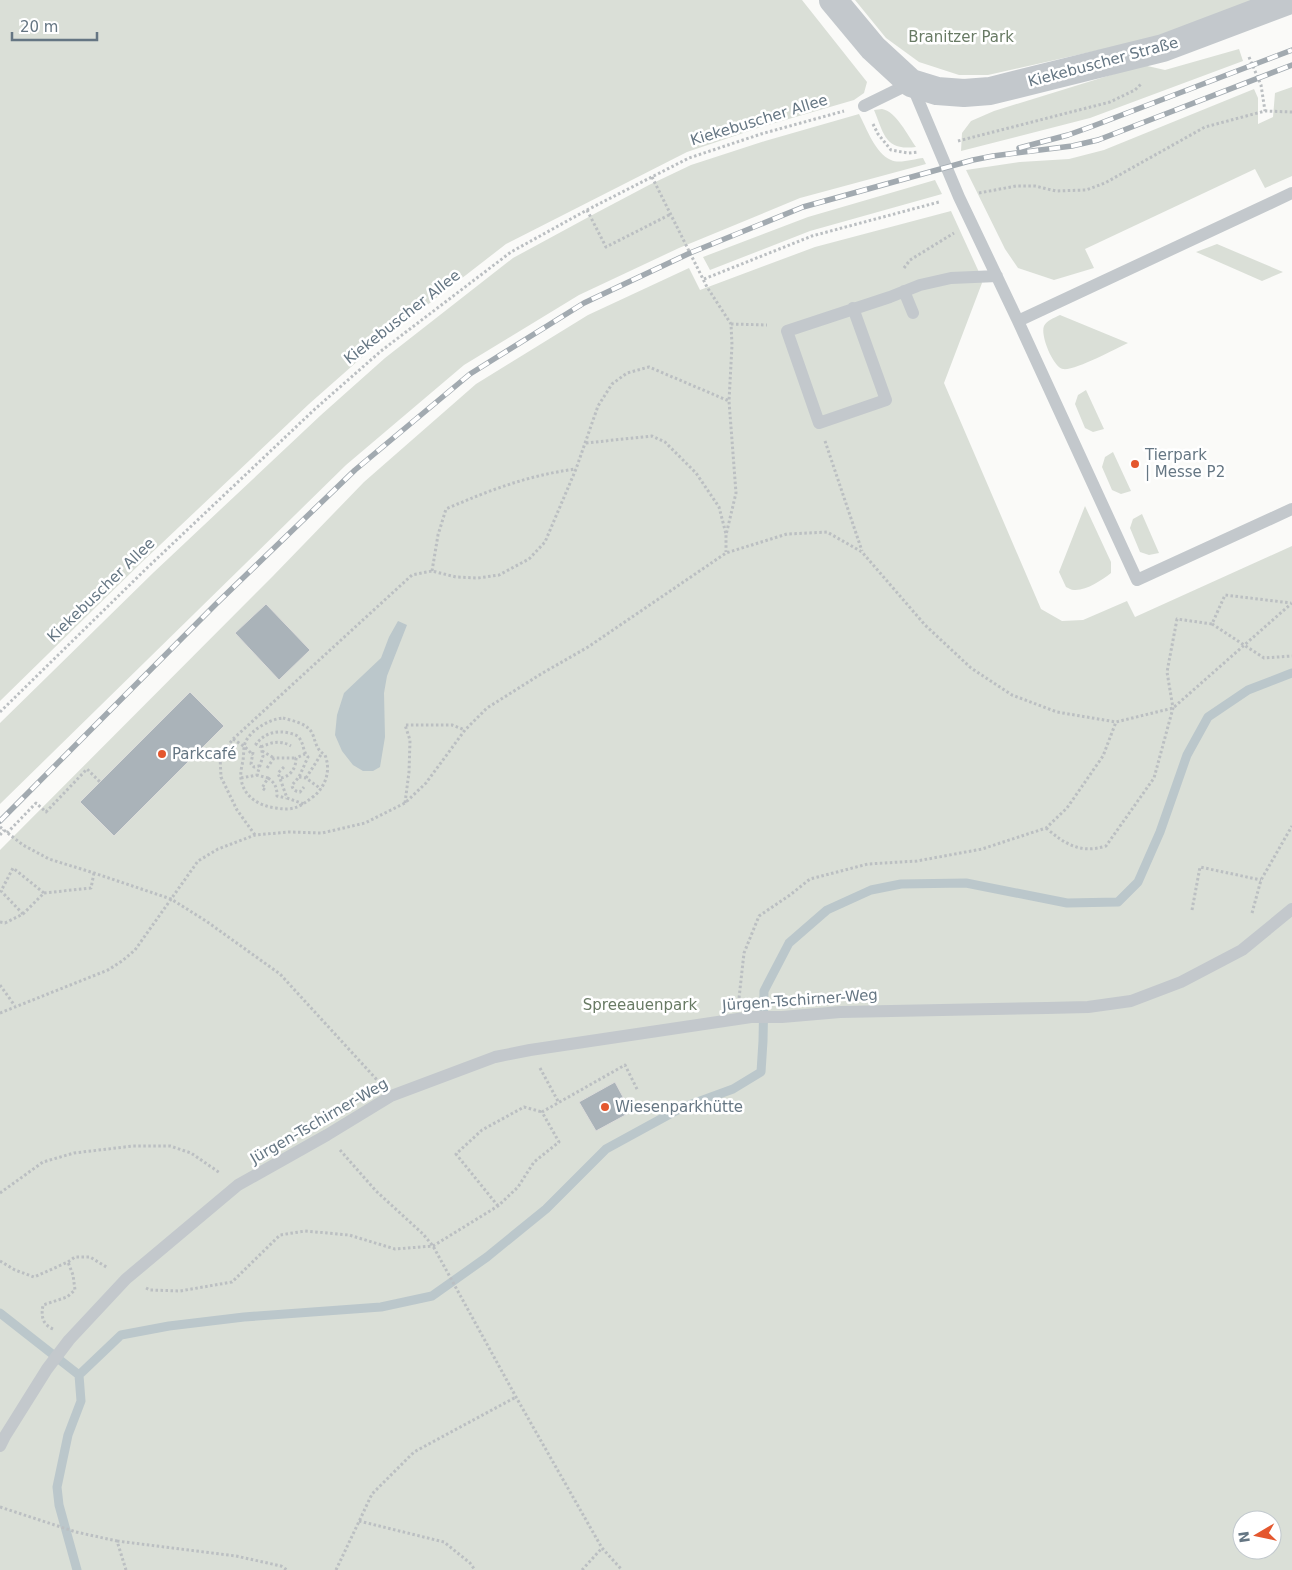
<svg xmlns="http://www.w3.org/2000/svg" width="1292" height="1570" font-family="'DejaVu Sans',sans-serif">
<rect width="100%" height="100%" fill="#fafaf8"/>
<path fill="#dadfd7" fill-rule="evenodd" d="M 0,0 L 802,0 L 867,82 L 864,93 L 854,100 L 761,127 L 687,152 L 506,244 L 377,344 L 309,404 L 142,562 L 0,701 Z
M 855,0 L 1253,0 L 1157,37 L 988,75 L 959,75 L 919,62 L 886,38 Z
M 1239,49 L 1243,61 L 1090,118 L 961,151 L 962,133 L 971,121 L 994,111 L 1143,65 L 1165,70 Z
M 1292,87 L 1292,176 L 1265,188 L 1255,169 L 1085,249 L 1094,268 L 1054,280 L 1018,268 L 1005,249 L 966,170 L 1020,162 L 1069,159 L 1104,150 L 1254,89 L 1258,98 L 1258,124 L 1273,117 L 1275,93 Z
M 882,109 C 896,111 908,136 916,147 C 885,151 884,134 874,110 Z
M 859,114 C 867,129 875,153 891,160 C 899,164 914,159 923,158 L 926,164 L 800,198 L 679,248 L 579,295 L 464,365 L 346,465 L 0,804 L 0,723 L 153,573 L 321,415 L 385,358 L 513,258 L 596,213 L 649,185 L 691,165 L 765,141 Z
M 935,180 L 942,194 L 810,231 L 710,270 L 703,257 L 808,217 Z
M 951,211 L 978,270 L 982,283 L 944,383 L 1041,609 L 1062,621 L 1083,620 L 1127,601 L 1135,617 L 1292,546 L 1292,1570 L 0,1570 L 0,850 L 273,576 L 364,482 L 476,384 L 588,315 L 689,268 L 700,290 L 815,247 ZM 1242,1520 L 1272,1520 L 1272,1550 L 1242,1550 Z
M 1217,244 L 1283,272 L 1262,281 L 1196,252 Z
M 1060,315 L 1128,343 C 1115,349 1075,371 1063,369 C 1053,367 1040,335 1044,326 C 1047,320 1054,318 1060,315 Z
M 1086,390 L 1104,429 L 1093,432 L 1085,428 L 1075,404 L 1078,395 Z
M 1113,452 L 1131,491 L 1121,494 L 1112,490 L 1102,467 L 1105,457 Z
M 1085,506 L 1111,562 L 1111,573 C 1102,580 1086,591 1074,590 C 1071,590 1069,588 1066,587 L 1059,572 Z
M 1142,514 L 1159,553 L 1149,555 L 1140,552 L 1130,528 L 1133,519 Z"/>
<path fill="#bbc7cb" d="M 398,621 L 407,625 L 387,676 L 384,693 L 385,737 L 380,767 L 373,771 L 363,771 L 353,765 L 342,751 L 335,735 L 337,715 L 344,693 L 381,658 L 389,637 Z"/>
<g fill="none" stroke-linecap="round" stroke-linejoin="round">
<path stroke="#bbc7cb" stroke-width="9" d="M 0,1313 L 79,1375 L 81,1401 L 68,1435 L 57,1487 L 59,1505 L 77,1570
M 79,1375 L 121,1335 L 169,1326 L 244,1317 L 381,1307 L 432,1296 L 487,1257 L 546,1209 L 606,1149 L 681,1108 L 733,1089 L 761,1072 L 763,1041 L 764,991 L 789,943 L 827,910 L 871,890 L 901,884 L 966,883 L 1067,903 L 1118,902 L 1138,882 L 1160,832 L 1187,755 L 1208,717 L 1248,690 L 1292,673"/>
</g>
<path fill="#aab3b9" stroke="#dcdcda" d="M 266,604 L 310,650 L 279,680 L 235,633 Z
M 190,692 L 224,726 L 114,836 L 80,802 Z
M 615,1082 L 631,1112 L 596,1131 L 579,1102 Z"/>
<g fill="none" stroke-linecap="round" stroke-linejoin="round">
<path stroke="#bbbfc2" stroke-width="3" stroke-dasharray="2.5 2.5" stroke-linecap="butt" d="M 1249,57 L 1261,85 L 1265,111
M 873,124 L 878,134 L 891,150 L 908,153 L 918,152
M 958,141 L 1110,102 L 1135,90 L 1141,84
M 652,177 L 707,287 L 731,324 L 732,345 L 729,401 L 736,493 L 726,535 L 726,552
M 979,193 L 1016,186 L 1035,186 L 1056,191 L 1086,190 L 1105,183 L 1205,127 L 1265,111 L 1292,112
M 587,210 L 606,247 L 671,214
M 904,268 L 910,260 L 954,233
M 704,279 L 812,236 L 939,202
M 731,324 L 767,325
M 825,441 L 862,551
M 586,443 L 652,436 L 665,442 L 696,473 L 719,507 L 726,534
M 432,571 L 438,535 L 446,509 C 490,490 529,475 576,469
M 1212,624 L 1264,658 L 1292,656
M 0,712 L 148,567 L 315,409 L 381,351 L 511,252 L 587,210 L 689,158 L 761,134 L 844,111
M 283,718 C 294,721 309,724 313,735 C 316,744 317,750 325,755 C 331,770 326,786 314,796 C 300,807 293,811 276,808 C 259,806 244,797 241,779 C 240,773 242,766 243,760 C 244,755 243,746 246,741 C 252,729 270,719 283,718 Z
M 233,739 L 245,747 L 253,755
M 261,747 C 272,742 280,740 291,746
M 262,751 L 274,758
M 253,752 L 251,764 L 254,767 L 259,766
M 284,767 L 278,773 L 287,798 L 304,804
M 267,768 L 274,758 L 296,758
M 299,777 L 306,778 L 321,789
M 241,778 L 257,775
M 268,778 C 275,783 277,787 277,796 L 286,798
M 281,778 C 291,776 296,768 296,758 L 305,754
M 306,778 L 322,753
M 265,790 L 262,788 L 268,778 L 257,775 L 263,756 L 261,747 L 256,744 C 265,733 276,730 289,733 C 293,734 298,735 300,739 C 304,745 303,752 308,757 L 299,777 L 292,785 C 292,789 296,792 300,792 L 304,787
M 405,803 L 409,772 L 410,740 L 405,725 L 452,725 L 465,730
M 0,827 L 23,845 L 49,859 L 94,873 L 171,899 L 206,921 L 280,974 L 378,1081
M 1046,828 C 1065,844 1080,854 1106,846 L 1154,778 L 1173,708 L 1167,672 L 1177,619 L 1212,624 L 1225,595 L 1291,603
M 7,833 L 36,803 L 46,812 L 87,769 L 100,782
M 0,835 L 4,830
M 255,835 L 237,810 L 221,777 L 220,756 L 233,739 L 412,575 L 432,571 L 456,577 L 478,578 L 499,575 L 529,559 L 545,542 L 576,469 L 598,406 L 612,384 L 627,373 L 649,367 L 729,401
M 1192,910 L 1200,867 L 1261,880
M 1252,913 L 1261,880 L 1292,826
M 23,914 L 1,891 L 13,868 L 44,893
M 0,922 L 5,923 L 23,914 L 44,893 L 91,888 L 94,873
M 0,985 L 15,1006
M 739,998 L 744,953 L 759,916 L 790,895 L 810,879 L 868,864 L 917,861 L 982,849 L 1046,828 L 1067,808 L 1103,756 L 1116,722
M 0,1013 L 108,970 L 122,961 L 135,950 L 198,861 L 218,849 L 255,835 L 289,832 L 322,833 L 365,823 L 405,803 L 426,783 L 465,730 L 487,708 L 541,674 L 588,647 L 726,553 L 787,534 L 827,532 L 862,552 L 925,625 L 971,668 L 1012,695 L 1057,712 L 1116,722 L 1173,708 L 1292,603
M 540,1068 L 559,1103
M 340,1150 L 376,1191 L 423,1234 L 433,1246 L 516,1397 L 602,1548 L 622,1570
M 0,1193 L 43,1162 L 74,1153 L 133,1146 L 170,1146 L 191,1153 L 220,1173
M 498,1206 L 456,1154 L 482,1130 L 524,1107 L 542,1112
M 0,1261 L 15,1270 L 34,1277 L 68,1262 L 75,1257 L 90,1257 L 108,1268
M 146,1288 L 150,1290 L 180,1291 L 232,1282 L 280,1235 L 305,1231 L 349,1235 L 395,1249 L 433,1246 L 498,1206 L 518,1187 L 534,1162 L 559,1142 L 542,1112 L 625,1065 L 638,1091
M 53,1329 C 42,1324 41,1316 43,1305 L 67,1297 L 75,1290 L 73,1275 L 68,1262
M 0,1507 L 76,1532 L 117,1541 L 126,1570
M 359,1521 L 444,1542 L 470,1563 L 475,1570
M 117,1541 L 236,1556 L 281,1566 L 287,1570
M 336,1570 L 372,1494 L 414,1452 L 516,1397
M 582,1570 L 602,1548"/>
<path stroke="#c3c8cc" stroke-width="12" d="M 864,106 L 911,83 L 959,197 L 1018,321 L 1137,580 L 1292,509
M 904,291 L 913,313
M 853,308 L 886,400 L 819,423 L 787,331 L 890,297 L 920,285 L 951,278 L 997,276
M 1018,321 L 1292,193
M 0,1446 L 5,1436 L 47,1369 L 69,1340 L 126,1279 L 238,1185 L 327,1135 L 391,1096 L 495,1057 L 530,1050 L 751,1017 L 782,1017 L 840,1012 L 1047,1008 L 1088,1007 L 1131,1001 L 1181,982 L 1242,950 L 1292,909"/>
<path stroke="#c3c8cc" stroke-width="28" d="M 833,0 L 873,48 L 911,83 L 937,91 L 964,93 L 990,91 L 1163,48 L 1290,0"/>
<defs>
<path id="rail" d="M 1019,148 L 1068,135 L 1093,126 L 1292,50
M 0,821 L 216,604 L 355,470 L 470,374 L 584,303 L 690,253 L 803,207 L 973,160 L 993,156 L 1072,146 L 1098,140 L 1292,65"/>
</defs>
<use href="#rail" stroke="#a2aab0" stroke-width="5.5"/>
<use href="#rail" stroke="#fff" stroke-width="4" stroke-dasharray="11" stroke-linecap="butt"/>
</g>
<g fill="#e4572e" stroke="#fff" stroke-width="2">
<circle cx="1135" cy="464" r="5"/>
<circle cx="162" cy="754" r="5"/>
<circle cx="605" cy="1107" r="5"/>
</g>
<g text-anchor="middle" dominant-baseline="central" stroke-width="5" stroke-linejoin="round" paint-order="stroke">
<g font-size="15" fill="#687a64" stroke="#fff">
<text x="961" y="37">Branitzer Park</text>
<text x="640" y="1005">Spreeauenpark</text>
</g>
<g font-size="15" fill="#657683" stroke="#fff">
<text transform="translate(1103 62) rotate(-15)">Kiekebuscher Straße</text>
<text transform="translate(759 120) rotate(-17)">Kiekebuscher Allee</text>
<text transform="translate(402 317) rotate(-38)">Kiekebuscher Allee</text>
<text transform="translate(101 590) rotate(-44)">Kiekebuscher Allee</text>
<text transform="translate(800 1000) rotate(-4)">Jürgen-Tschirner-Weg</text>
<text transform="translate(319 1121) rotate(-30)">Jürgen-Tschirner-Weg</text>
</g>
<g font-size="15" fill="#657683" stroke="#fff" text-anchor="start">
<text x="1145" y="455">Tierpark<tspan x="1145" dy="17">| Messe P2</tspan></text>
<text x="172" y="754">Parkcafé</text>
<text x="615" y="1107">Wiesenparkhütte</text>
</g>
</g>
<g transform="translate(1257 1535) rotate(261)"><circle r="24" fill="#ffffff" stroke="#c1c8cd"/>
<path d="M0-4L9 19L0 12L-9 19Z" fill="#e4572e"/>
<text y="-8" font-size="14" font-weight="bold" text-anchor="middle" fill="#657683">N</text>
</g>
<path d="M12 32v8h85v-8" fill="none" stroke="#657683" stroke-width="2.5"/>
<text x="20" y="32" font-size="15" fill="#657683" stroke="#ffffff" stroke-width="4" paint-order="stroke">20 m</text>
</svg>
